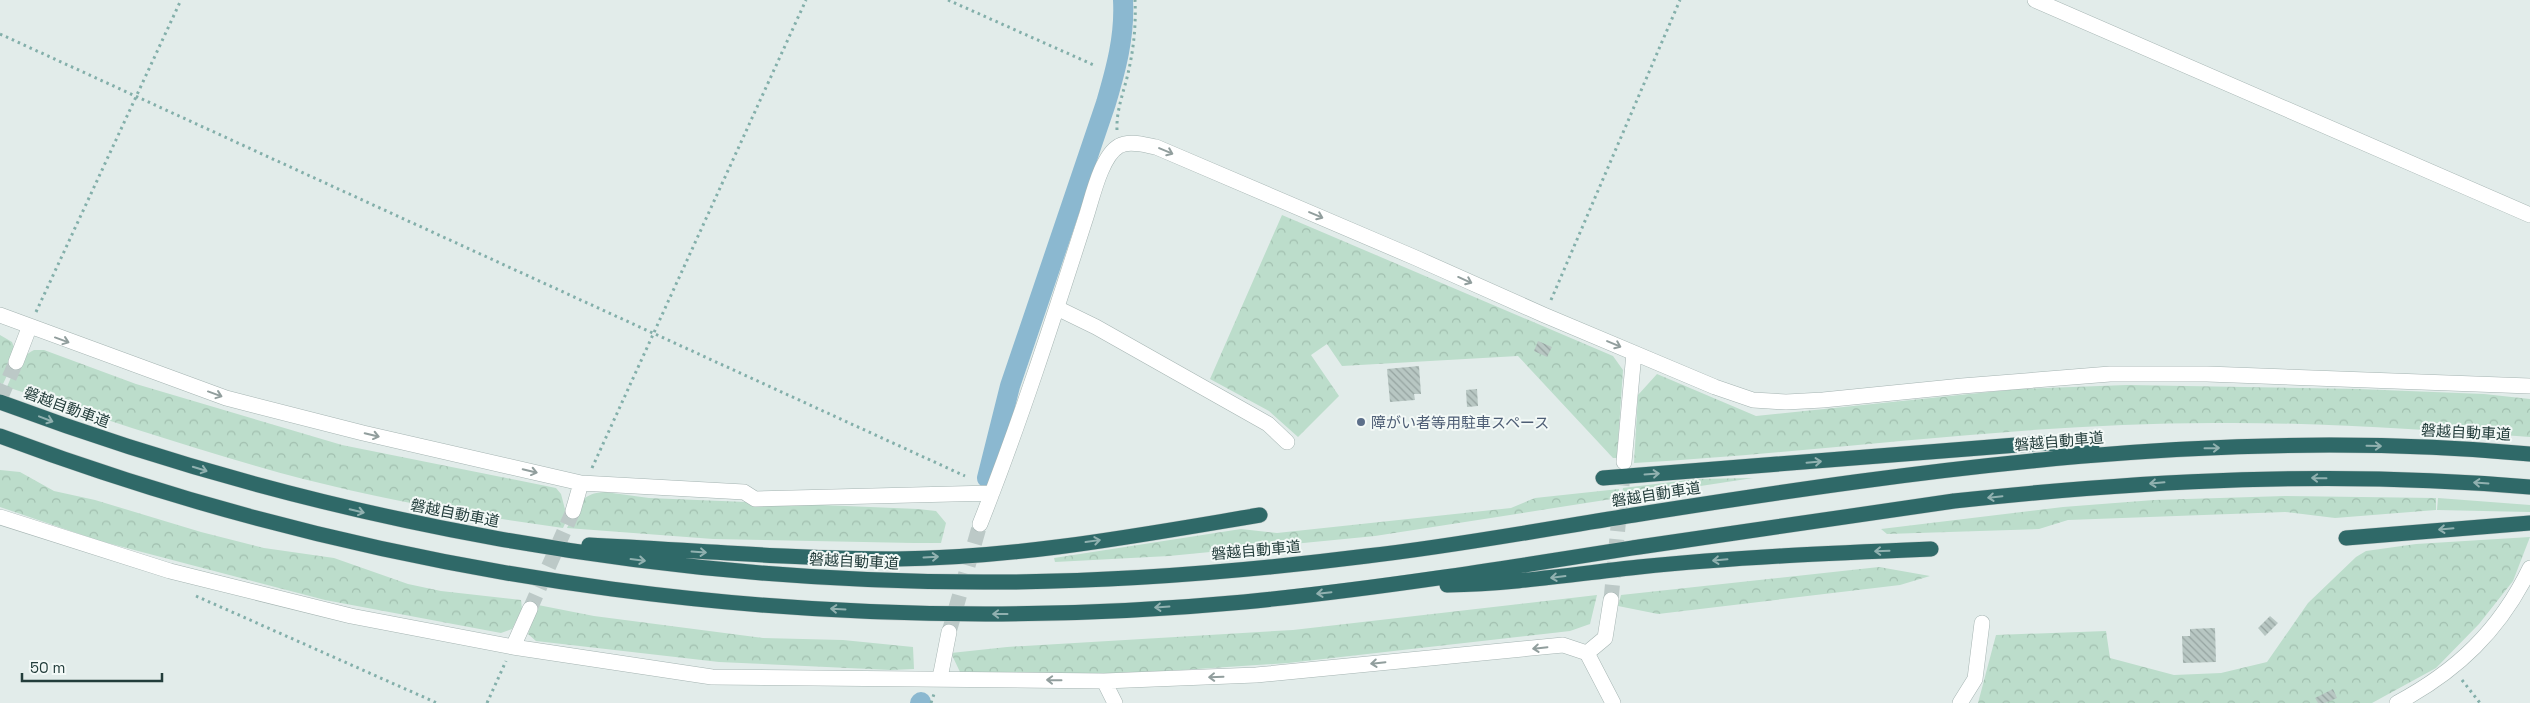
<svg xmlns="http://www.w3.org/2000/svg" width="2530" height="703" font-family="'Space Grotesk','Noto Sans JP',sans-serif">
<defs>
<pattern id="forest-crowns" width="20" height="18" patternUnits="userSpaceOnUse" patternTransform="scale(1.25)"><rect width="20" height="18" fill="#bcddcb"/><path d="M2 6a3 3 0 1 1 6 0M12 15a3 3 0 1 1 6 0" fill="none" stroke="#a1bfaf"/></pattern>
<pattern id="building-back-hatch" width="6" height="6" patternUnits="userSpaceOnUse" patternTransform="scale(1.25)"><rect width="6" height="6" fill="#b8c7c3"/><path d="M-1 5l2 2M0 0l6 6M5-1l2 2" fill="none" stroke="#95a3a0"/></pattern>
</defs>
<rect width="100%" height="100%" fill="#e2ecea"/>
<path fill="#bcddcb" d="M 2438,498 L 2530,505 L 2530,512 L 2437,510 Z"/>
<path fill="url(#forest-crowns)" d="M 1282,215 L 1613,356 L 1623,370 L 1617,458 L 1613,458 L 1518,356 L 1342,366 L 1327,344 L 1311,355 L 1339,396 L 1298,437 L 1269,411 L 1210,379 Z
M 0,335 L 12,342 L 15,350 L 8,363 L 12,365 L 3,384 L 0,383 Z
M 34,350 L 44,350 L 136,384 L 342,445 L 556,488 L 561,494 L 566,513 L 570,513 L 563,528 C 460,514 356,495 256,466 C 172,442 90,414 7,387 C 14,371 18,358 34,350 Z
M 1657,374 L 1756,416 L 2018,389 L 2127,385 L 2358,389 L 2484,394 L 2530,399 L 2530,437 C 2425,430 2320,422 2214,423 C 2020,423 1827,452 1634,463 L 1638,395 Z
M 0,470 L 20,472 L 54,491 L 95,500 L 201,532 L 264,548 L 334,558 L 408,584 L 441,591 L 521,600 L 522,609 L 512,629 L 501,633 L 325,600 L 100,541 L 0,507 Z
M 1753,478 L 1622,498 L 1623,488 L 1696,479 Z
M 1619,489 L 1618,498 L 1375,536 L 1169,556 L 1055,562 L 1054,558 L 1241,529 L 1277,533 L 1511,508 L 1535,498 Z
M 605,492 L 649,498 L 918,509 L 936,511 L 946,523 L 941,543 L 914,543 L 713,539 L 567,528 C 577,507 580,493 605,492 Z
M 2285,496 L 2436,498 L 2436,510 L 2335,518 L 2285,512 L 2068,520 L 2039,529 L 1887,534 L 1881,529 L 2063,507 L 2154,500 Z
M 2530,537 L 2513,581 L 2479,624 L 2436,668 L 2372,703 L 1978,703 L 1996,635 L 2106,631 L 2110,658 L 2174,675 L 2221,673 L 2267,662 L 2308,603 L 2356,557 L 2366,551 L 2416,544 Z
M 1879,567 L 1930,576 L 1900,585 L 1658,614 L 1618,606 L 1621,595 Z
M 1597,595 L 1590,624 L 1570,631 L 1288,663 L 1017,681 L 960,672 L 951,653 L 1007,647 L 1293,630 Z
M 538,605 L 594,616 L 763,638 L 843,640 L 913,647 L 914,669 L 891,670 L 719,662 L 536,641 L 528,634 Z"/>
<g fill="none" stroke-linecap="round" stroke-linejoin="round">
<path stroke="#8bb8d0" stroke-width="20" d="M 987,478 L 1010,386 L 1106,103 C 1116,69 1125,36 1123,0
M 920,703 L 921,702"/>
</g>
<path fill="url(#building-back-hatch)" d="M 1538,341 L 1552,347 L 1547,357 L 1534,351 Z
M 1419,366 L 1421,394 L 1414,394 L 1415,400 L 1390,402 L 1387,369 Z
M 1477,389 L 1478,406 L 1467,407 L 1466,390 Z
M 2270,616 L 2278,623 L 2265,636 L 2258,628 Z
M 2215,628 L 2216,662 L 2183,663 L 2182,636 L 2190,636 L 2190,629 Z
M 2333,689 L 2337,698 L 2325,703 L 2318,703 L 2315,698 Z"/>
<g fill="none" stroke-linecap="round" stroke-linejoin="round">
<path stroke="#bcc9c7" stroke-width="15" stroke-dasharray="15 8" stroke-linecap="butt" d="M 0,399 L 16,362
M 1611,600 L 1624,464
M 530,609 L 573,511
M 949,632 L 980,524"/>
<defs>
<path id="minor" d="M 2035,0 L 2530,215
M 1057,308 L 1096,327 L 1268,424 L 1287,442
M 0,315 L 226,398 L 363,433 L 581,483 L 744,492 L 755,499 L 992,493
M 16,362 L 29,328
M 1624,462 L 1634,353
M 573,511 L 581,483
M 0,517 L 170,571 L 351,616 L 513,647 L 712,677 L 1104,681 L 1256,675 L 1563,645 L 1587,653 L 1613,703
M 980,524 C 1020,423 1053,320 1086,217 C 1092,199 1101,156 1119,146 C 1129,140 1145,145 1156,147 L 1416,258 L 1544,315 L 1715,387 L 1753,400 L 1786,402 L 1823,400 L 1962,386 L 2110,374 L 2207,374 L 2530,386
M 513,647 L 530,609
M 1587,653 L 1605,638 L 1611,600
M 940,678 L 949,632
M 1104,681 L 1115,703
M 1960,703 L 1975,679 L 1982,623
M 2397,703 C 2457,671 2500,630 2530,568"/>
<path id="highway" d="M 0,402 C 322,522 663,585 1007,582 C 1127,581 1248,571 1367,556 C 1456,546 1545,529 1634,515 C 1930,468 2230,426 2530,454
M 0,436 C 395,584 824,641 1244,602 C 1376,589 1507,568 1639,547 C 1744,531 1849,516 1954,501 C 2146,480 2338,470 2530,487
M 1603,478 L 2042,443 L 2092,448
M 2346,538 L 2530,523
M 589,545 C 691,550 794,559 896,559 C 1018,558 1140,535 1260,515
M 1447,585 C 1511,584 1575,574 1639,567 C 1736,557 1833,553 1931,549"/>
</defs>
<use href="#minor" stroke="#a5b4b2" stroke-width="16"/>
<use href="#highway" stroke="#c1c9c8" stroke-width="16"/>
<path stroke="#83afaa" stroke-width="3" stroke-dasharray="2.5 4" stroke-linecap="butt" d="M 948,0 L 1096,66
M 0,34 L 965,476
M 1117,130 C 1116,109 1125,89 1129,69 C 1134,46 1136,24 1135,0
M 1551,300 L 1680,0
M 36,312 L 181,0
M 592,468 L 806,0
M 196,596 L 437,703
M 2462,680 L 2480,703
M 487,703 L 506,661
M 931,703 L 934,694"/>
<use href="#minor" stroke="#fff" stroke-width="15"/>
<use href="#highway" stroke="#2f6968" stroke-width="15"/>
</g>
<defs><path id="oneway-shaft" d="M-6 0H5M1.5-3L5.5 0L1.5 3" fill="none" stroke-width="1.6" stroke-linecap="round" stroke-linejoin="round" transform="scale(1.25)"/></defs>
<g stroke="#919e9d">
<use href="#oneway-shaft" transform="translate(1166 151) rotate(23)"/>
<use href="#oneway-shaft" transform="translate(1316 215) rotate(23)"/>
<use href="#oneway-shaft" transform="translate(1465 280) rotate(24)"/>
<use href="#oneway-shaft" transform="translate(62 340) rotate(20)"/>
<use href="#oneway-shaft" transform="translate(1614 344) rotate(23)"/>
<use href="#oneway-shaft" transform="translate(215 394) rotate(20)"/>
<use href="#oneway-shaft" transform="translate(372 435) rotate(13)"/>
<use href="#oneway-shaft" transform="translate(530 471) rotate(13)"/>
<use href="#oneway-shaft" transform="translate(1540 648) rotate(174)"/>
<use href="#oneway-shaft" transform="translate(1378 663) rotate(174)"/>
<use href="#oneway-shaft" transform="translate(1216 677) rotate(178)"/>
<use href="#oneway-shaft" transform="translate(1054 680) rotate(-179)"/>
</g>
<g stroke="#91b1b0">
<use href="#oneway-shaft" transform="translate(46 419) rotate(21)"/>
<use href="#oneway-shaft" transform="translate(2374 446) rotate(1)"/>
<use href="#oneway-shaft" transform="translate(2212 448) rotate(-1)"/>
<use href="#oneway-shaft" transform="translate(1814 462) rotate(-5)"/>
<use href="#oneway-shaft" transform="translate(200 469) rotate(17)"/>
<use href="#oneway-shaft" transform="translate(1652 474) rotate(-4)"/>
<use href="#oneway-shaft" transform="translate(2319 478) rotate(-179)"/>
<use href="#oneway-shaft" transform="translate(2157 483) rotate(175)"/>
<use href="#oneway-shaft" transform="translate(2481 483) rotate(-176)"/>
<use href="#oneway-shaft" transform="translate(1995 497) rotate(174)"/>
<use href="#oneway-shaft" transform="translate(357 511) rotate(13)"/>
<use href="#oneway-shaft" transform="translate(2446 529) rotate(175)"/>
<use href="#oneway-shaft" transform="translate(1093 541) rotate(-8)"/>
<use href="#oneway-shaft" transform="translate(1882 551) rotate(178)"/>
<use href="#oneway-shaft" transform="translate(699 552) rotate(4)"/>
<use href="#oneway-shaft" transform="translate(931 557) rotate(-3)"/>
<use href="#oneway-shaft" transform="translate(638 560) rotate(7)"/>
<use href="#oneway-shaft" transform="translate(1720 560) rotate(175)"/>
<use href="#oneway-shaft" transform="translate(1558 577) rotate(173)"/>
<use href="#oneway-shaft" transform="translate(1324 593) rotate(174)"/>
<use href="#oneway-shaft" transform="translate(1162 607) rotate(176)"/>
<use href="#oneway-shaft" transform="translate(838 609) rotate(-177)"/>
<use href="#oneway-shaft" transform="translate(1000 614) rotate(-180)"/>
</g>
<circle fill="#5c6f8a" stroke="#f3f9f7" stroke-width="2" cx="1361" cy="422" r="5"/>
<g text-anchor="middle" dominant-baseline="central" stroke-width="4" stroke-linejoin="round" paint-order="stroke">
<g font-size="15" fill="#233d3b" stroke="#f3f9f7">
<text transform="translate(67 407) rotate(20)">磐越自動車道</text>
<text transform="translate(2466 432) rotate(3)">磐越自動車道</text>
<text transform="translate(2059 441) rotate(-5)">磐越自動車道</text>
<text transform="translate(1656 494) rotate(-9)">磐越自動車道</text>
<text transform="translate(455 513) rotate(11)">磐越自動車道</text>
<text transform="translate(1256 550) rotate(-5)">磐越自動車道</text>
<text transform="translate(854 561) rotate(3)">磐越自動車道</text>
</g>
<g font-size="15" fill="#4e5e75" stroke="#f3f9f7" text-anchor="start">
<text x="1371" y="422">障がい者等用駐車スペース</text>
</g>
</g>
<path d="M22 673v8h140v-8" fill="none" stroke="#233d3b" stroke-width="2.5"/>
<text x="30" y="673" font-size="15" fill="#233d3b" stroke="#f3f9f7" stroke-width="4" paint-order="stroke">50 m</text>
</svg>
